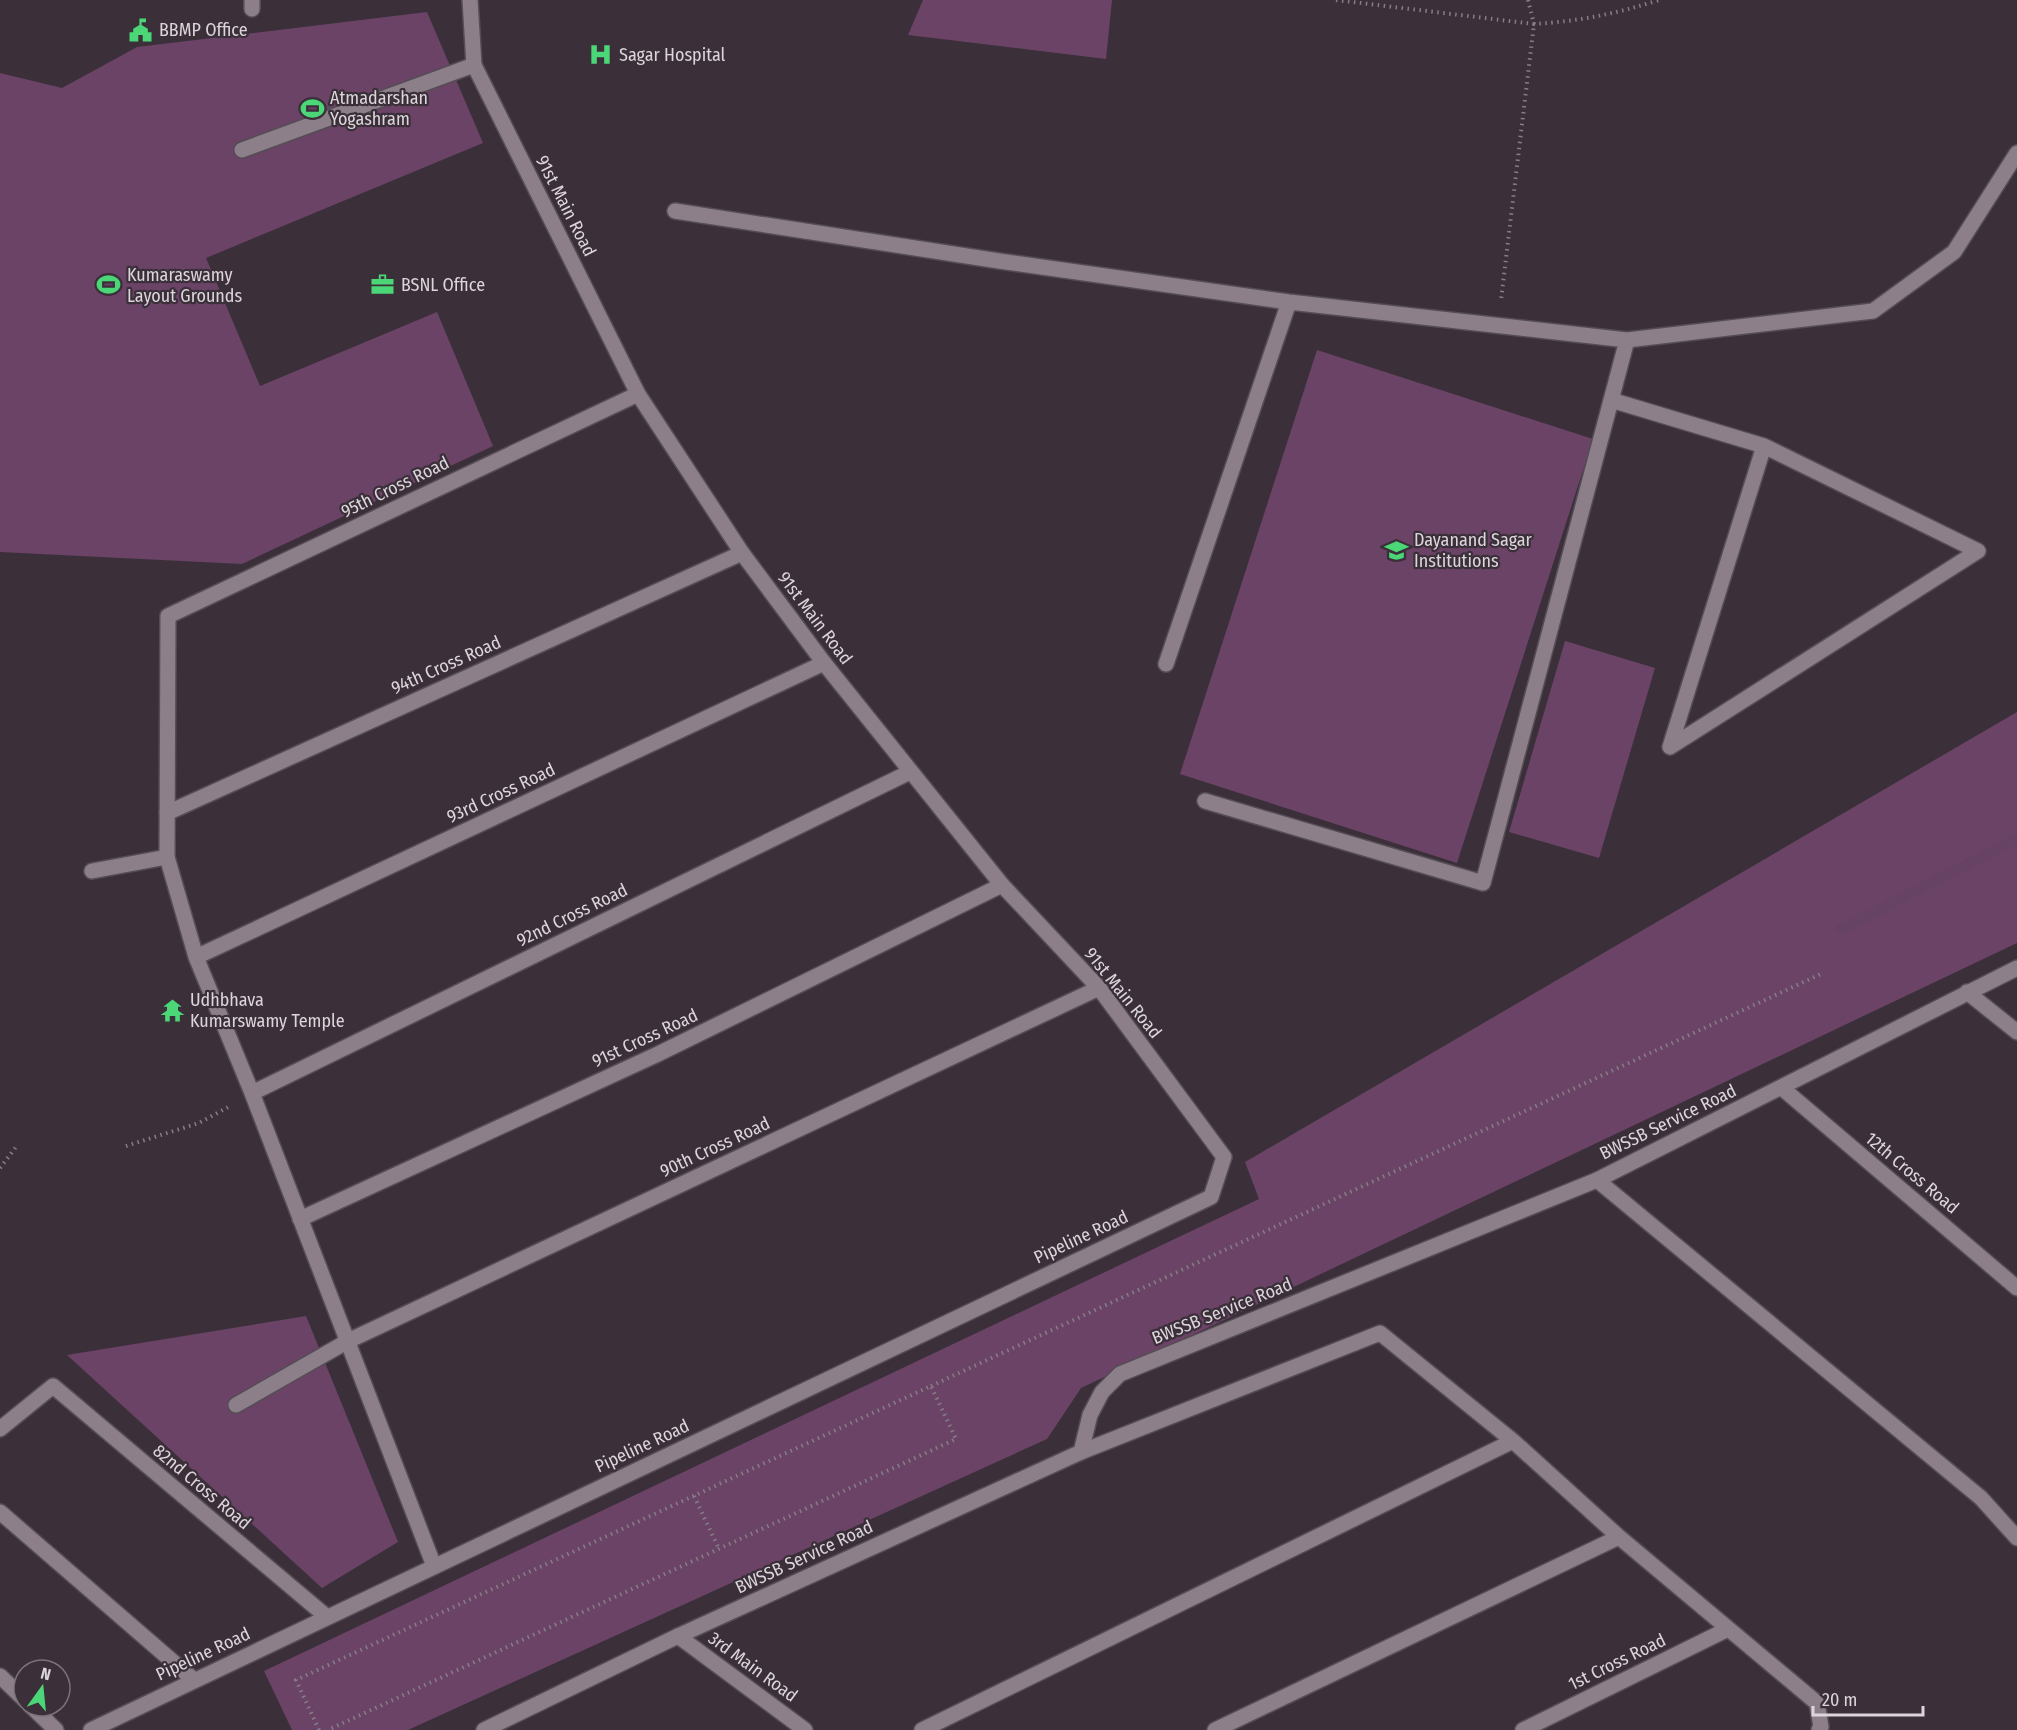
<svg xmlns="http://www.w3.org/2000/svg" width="2017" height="1730" font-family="'Fira Sans Condensed',sans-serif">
<rect width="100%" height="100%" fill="#3b3039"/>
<path fill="#6b4367" d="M 923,0 L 1112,0 L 1106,59 L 908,35 Z
M 427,12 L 483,143 L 206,258 L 260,386 L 437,312 L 493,446 L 242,564 L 0,552 L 0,73 L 62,88 L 137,47 Z
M 1317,350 L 1593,439 L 1457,863 L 1180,774 Z
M 1565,641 L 1655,668 L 1599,858 L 1509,832 Z
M 2017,712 L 2017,943 L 1081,1388 L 1047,1439 L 408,1730 L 292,1730 L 264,1671 L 1259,1199 L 1245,1162 Z
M 306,1316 L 398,1542 L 322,1588 L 67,1355 Z"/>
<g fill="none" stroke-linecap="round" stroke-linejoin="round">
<path stroke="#664264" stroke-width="10" d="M 1841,929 L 2017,839"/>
<defs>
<path id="lane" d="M 252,0 L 252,9
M 242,150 L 474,65
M 675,211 L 999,261 L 1289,302 L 1627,340 L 1873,311 L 1954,252 L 2017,153
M 1611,400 L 1764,446 L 1978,551 L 1670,747 L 1764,446
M 1166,664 L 1289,302
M 1205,801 L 1483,883 L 1627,340
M 92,871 L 167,857
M 236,1405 L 348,1341"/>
<path id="street" d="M 167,813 L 742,553
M 196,957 L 824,663
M 1967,992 L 2017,1032
M 1782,1088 L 2017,1288
M 252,1093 L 910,772
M 1597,1180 L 1981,1498 L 2017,1538
M 300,1219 L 658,1054 L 1002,885
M 348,1341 L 1099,988
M 0,1429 L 53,1386 L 327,1617
M 1081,1452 L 1380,1333 L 1513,1441 L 1619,1537 L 1817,1703 L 1821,1727 L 1819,1730
M 0,1512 L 194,1680
M 434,1566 L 252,1093 L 196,957 L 167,857 L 168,616 L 638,394
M 678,1636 L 805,1730
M 0,1676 L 24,1699
M 31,1706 L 56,1730
M 922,1730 L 1513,1441
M 1215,1730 L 1619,1537
M 1523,1730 L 1728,1629"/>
<path id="secondary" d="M 91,1730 L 1211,1197 L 1224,1157 L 1099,988 L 1002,885 L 824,663 L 742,553 L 638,394 L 474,65 L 470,0
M 484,1730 L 678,1636 L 1081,1452 L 1090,1415 L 1102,1392 L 1120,1374 L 1597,1180 L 2017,968"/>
</defs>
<use href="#lane" stroke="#554d54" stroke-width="18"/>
<use href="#street" stroke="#554d54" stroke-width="18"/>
<use href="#secondary" stroke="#554d54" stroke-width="18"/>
<path stroke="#877e85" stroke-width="4" stroke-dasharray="1.5 4.5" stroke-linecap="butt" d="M 1336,0 L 1534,24 L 1501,300
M 1528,0 L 1534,24 C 1580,21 1615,14 1659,0
M 126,1146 L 199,1123 L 230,1106
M 0,1168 L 16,1147
M 931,1386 L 1821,974
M 694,1496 L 719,1549
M 319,1730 L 296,1680 L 931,1386 L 956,1439 L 328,1730"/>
<use href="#lane" stroke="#8c7f8a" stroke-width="15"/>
<use href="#street" stroke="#8c7f8a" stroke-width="15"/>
<use href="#secondary" stroke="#8c7f8a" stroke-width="15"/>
</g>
<defs>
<symbol id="civic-bare" viewBox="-9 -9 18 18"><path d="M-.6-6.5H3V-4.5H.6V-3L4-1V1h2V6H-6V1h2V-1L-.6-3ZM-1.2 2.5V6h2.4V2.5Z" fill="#4bd677" stroke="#3b3039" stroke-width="2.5" paint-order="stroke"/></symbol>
<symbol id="hospital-bare" viewBox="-9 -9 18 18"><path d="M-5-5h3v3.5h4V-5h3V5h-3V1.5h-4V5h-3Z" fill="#4bd677" stroke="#3b3039" stroke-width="2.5" paint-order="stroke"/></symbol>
<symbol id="stadium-bare" viewBox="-9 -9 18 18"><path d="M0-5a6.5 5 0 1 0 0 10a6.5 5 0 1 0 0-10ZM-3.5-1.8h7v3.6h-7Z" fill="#4bd677" stroke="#3b3039" stroke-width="2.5" paint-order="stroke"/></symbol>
<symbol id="office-bare" viewBox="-9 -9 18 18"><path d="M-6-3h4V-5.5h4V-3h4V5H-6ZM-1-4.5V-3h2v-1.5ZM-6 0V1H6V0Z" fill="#4bd677" stroke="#3b3039" stroke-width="2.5" paint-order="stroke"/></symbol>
<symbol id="university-bare" viewBox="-9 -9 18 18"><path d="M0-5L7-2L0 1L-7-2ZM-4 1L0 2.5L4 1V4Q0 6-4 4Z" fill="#4bd677" stroke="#3b3039" stroke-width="2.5" paint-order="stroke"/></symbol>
<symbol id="temple-bare" viewBox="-9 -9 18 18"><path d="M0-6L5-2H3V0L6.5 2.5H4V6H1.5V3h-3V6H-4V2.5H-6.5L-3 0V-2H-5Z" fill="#4bd677" stroke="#3b3039" stroke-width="2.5" paint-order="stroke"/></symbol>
</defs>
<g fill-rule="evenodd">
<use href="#civic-bare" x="124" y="14" width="33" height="33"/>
<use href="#hospital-bare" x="584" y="38" width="33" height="33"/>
<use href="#stadium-bare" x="296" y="92" width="33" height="33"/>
<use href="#stadium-bare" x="92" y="268" width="33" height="33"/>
<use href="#office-bare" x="366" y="268" width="33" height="33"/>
<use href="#university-bare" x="1380" y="534" width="33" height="33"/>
<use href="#temple-bare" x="156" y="994" width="33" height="33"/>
</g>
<g text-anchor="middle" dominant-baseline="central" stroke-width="4.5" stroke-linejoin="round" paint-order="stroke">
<g font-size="18" fill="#dcd5db" stroke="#3b3039" text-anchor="start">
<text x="159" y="30">BBMP Office</text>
<text x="619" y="55">Sagar Hospital</text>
<text x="330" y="98">Atmadarshan<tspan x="330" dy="21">Yogashram</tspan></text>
<text x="127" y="275">Kumaraswamy<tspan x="127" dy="21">Layout Grounds</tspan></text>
<text x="401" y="285">BSNL Office</text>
<text x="1414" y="540">Dayanand Sagar<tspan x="1414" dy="21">Institutions</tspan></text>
<text x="190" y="1000">Udhbhava<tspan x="190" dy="21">Kumarswamy Temple</tspan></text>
</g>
<g font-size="18" fill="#dcd5db" stroke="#3b3039">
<text transform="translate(566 206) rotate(63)">91st Main Road</text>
<text transform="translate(395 487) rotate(-26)">95th Cross Road</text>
<text transform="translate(815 618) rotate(53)">91st Main Road</text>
<text transform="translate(446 665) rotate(-24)">94th Cross Road</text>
<text transform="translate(501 793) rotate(-25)">93rd Cross Road</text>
<text transform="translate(572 915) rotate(-26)">92nd Cross Road</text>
<text transform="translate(1123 993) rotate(51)">91st Main Road</text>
<text transform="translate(645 1038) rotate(-25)">91st Cross Road</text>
<text transform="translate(1668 1122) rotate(-26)">BWSSB Service Road</text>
<text transform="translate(715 1147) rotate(-25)">90th Cross Road</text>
<text transform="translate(1912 1173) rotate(40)">12th Cross Road</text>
<text transform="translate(1081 1237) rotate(-25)">Pipeline Road</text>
<text transform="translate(1222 1311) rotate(-22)">BWSSB Service Road</text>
<text transform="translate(642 1446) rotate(-25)">Pipeline Road</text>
<text transform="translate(202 1487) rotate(40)">82nd Cross Road</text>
<text transform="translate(804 1557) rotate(-25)">BWSSB Service Road</text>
<text transform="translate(203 1654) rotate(-25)">Pipeline Road</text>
<text transform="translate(1617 1662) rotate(-26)">1st Cross Road</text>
<text transform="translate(753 1667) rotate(36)">3rd Main Road</text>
</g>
</g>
<g transform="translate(42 1688) rotate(15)"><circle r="28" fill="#3b3039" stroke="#7b727a" stroke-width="1.5"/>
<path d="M0-4.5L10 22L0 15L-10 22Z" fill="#4bd677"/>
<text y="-9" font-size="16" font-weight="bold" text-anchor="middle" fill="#dcd5db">N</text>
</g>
<path d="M1813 1706v9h110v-9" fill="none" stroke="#dcd5db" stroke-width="3"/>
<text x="1822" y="1706" font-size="18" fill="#dcd5db" stroke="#3b3039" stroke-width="4.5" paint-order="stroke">20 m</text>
</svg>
